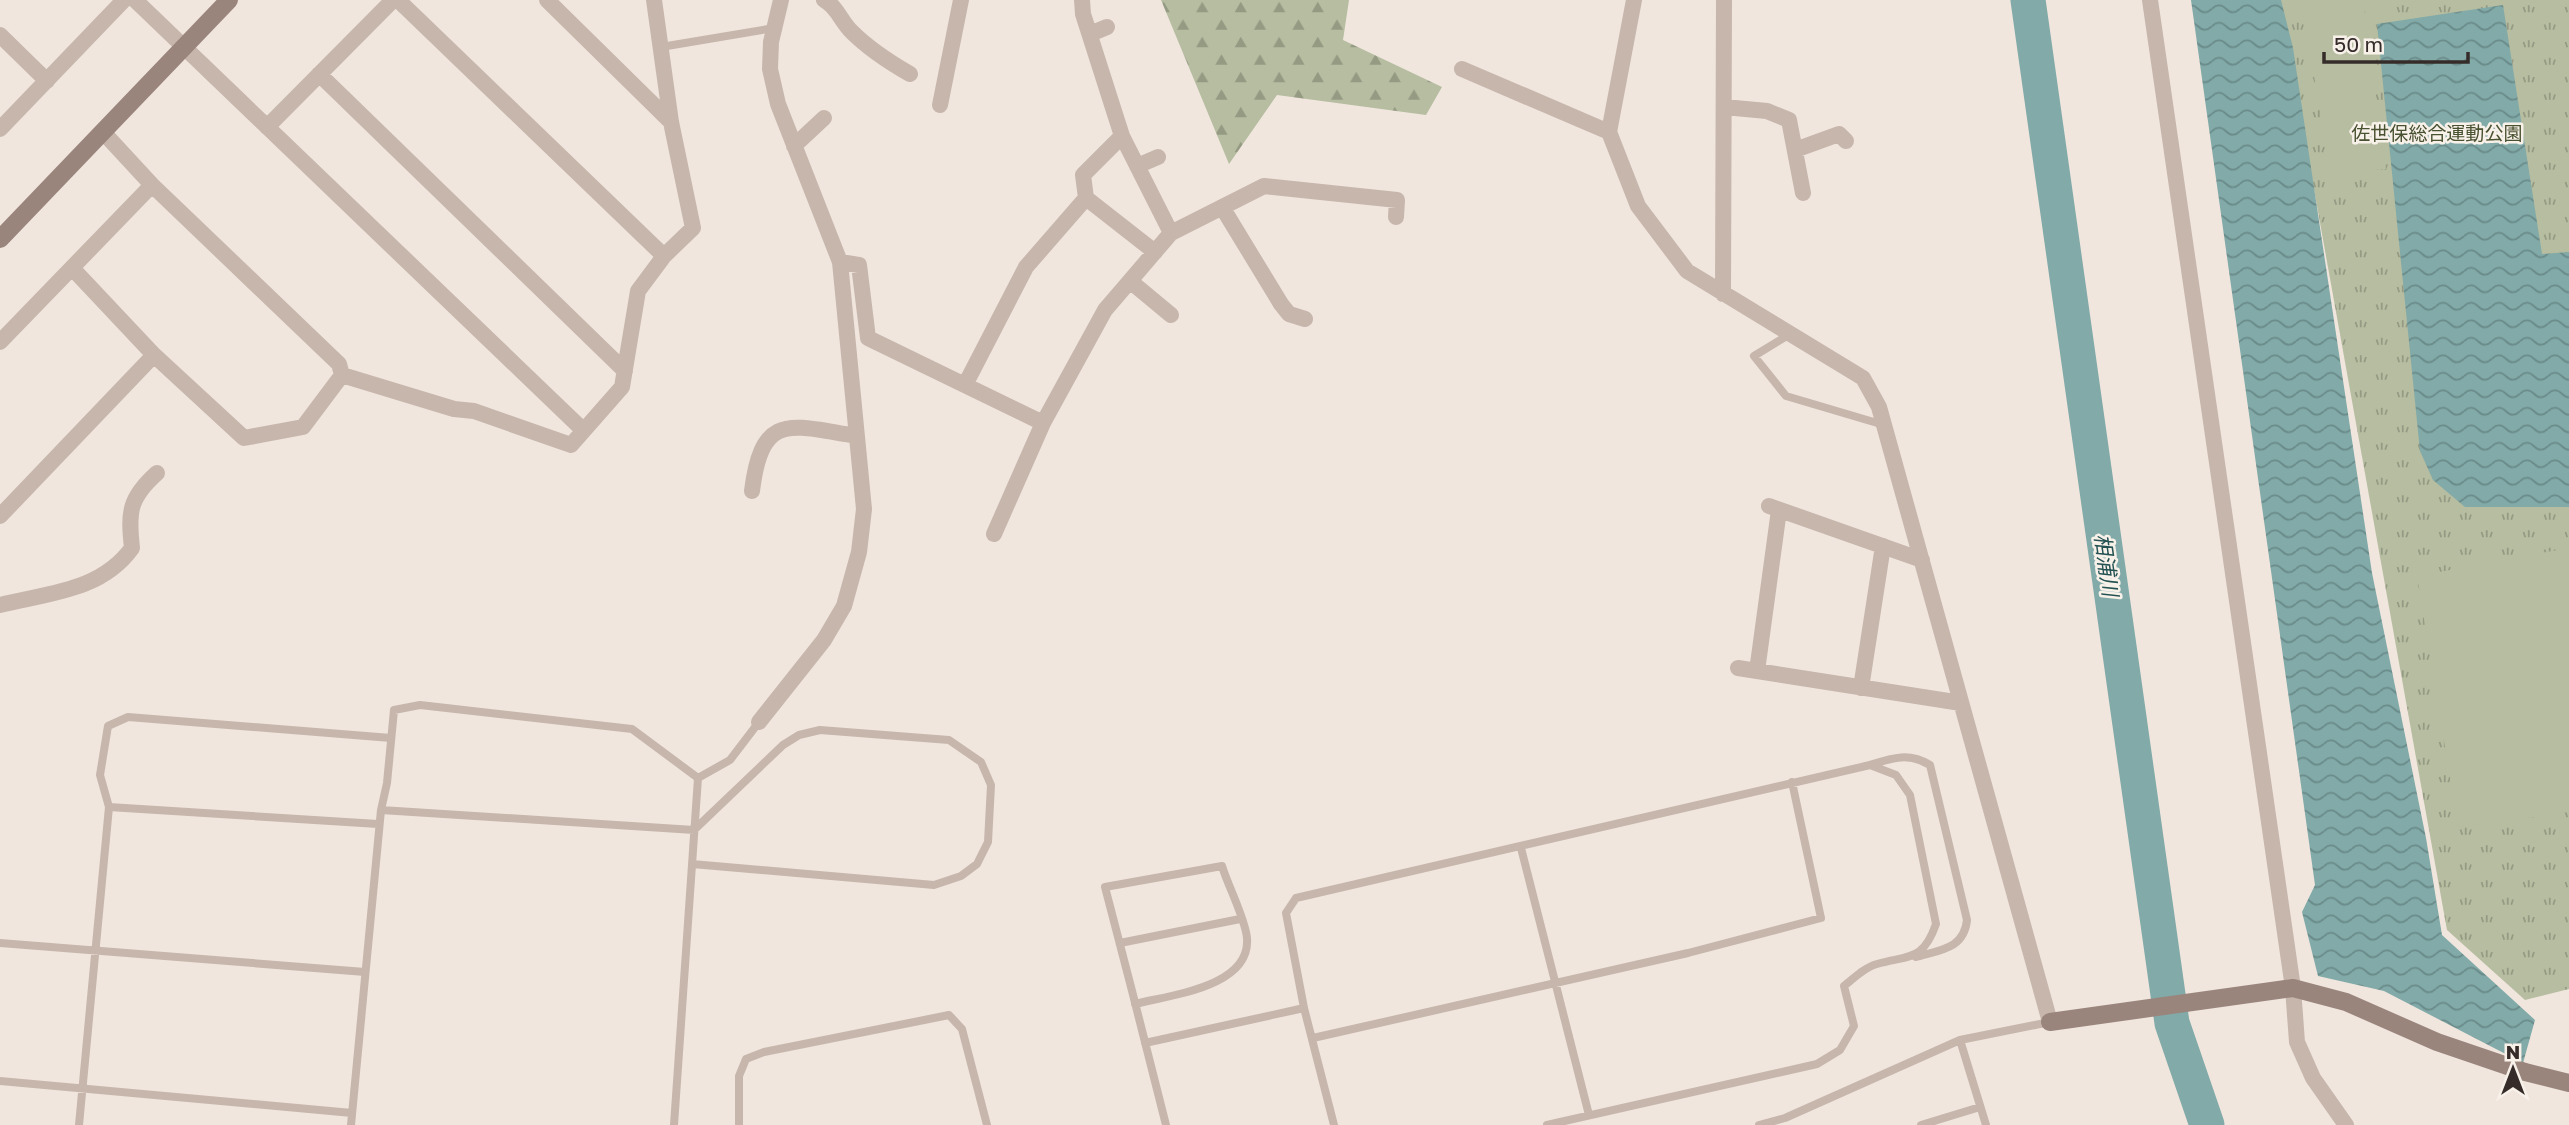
<svg xmlns="http://www.w3.org/2000/svg" width="2569" height="1125" font-family="'Golos Text','Noto Sans JP',sans-serif">
<defs>
<pattern id="forest-firs" width="22" height="20" patternUnits="userSpaceOnUse" patternTransform="scale(1.75)"><rect width="22" height="20" fill="#b6bda0"/><path d="M5 1l3.5 6h-7zM16 11l3.5 6h-7z" fill="#959a83"/></pattern>
<pattern id="park-tufts" width="24" height="20" patternUnits="userSpaceOnUse" patternTransform="scale(1.75)"><rect width="24" height="20" fill="#b6bda0"/><path d="M3 7l-1-3M5 7V3M7 7l1-3M15 17l-1-3M17 17v-4M19 17l1-3" fill="none" stroke="#959a83"/></pattern>
<pattern id="water-waves" width="16" height="10" patternUnits="userSpaceOnUse" patternTransform="scale(1.75)"><rect width="16" height="10" fill="#81aaa8"/><path d="M0 5q4-4 8 0t8 0" fill="none" stroke="#6a8b89"/></pattern>
</defs>
<rect width="100%" height="100%" fill="#f0e6de"/>
<path fill="url(#forest-firs)" d="M 1161,0 L 1349,0 L 1343,40 L 1442,87 L 1426,115 L 1277,95 L 1229,164 Z"/>
<path fill="url(#park-tufts)" d="M 2280,0 L 2569,0 L 2569,989 L 2525,1000 L 2447,930 Z"/>
<path fill="#b6bda0" d="M 2300,0 L 2399,0 L 2399,5 L 2364,12 L 2386,169 L 2332,174 Z
M 2569,548 L 2569,812 L 2458,827 L 2417,576 Z"/>
<path fill="url(#water-waves)" d="M 2191,0 L 2281,0 L 2293,48 L 2372,573 L 2426,838 L 2442,935 L 2535,1020 L 2523,1063 L 2384,991 L 2318,976 L 2302,912 L 2315,885 Z
M 2503,5 L 2542,254 L 2569,252 L 2569,507 L 2465,507 L 2433,480 L 2420,451 L 2377,24 Z"/>
<g fill="none" stroke-linecap="round" stroke-linejoin="round">
<path stroke="#81aaa8" stroke-width="35" d="M 2028,0 L 2172,1023 L 2207,1125"/>
<path stroke="#c7b6ac" stroke-width="8" d="M 661,47 L 774,28
M 1790,334 L 1754,356 L 1786,396 L 1884,425
M 1870,765 C 1892,758 1909,752 1930,765 L 1967,920 C 1964,949 1940,950 1916,957
M 109,807 L 100,775 L 108,726 L 128,717 L 391,738
M 381,810 L 387,783 L 394,710 L 420,705 L 632,729 L 698,778
M 1521,848 L 1589,1115
M 0,943 L 365,972
M 1120,943 L 1240,919
M 1135,1004 C 1170,995 1251,987 1247,938 C 1245,918 1228,886 1222,866 L 1105,887 C 1126,966 1146,1046 1166,1125
M 1313,1038 L 1688,953 L 1821,918 L 1792,782
M 1960,1040 L 1986,1125
M 1145,1043 L 1304,1008
M 0,1081 L 352,1113
M 79,1125 L 109,807 L 378,824
M 351,1125 L 381,810 L 694,830 L 783,745 L 799,735 L 820,730 L 949,740 L 981,762 L 991,785 L 988,842 L 977,864 L 961,876 L 934,885 L 692,864
M 674,1125 L 698,778 L 730,760 L 759,722
M 739,1125 L 739,1076 L 746,1059 L 764,1052 L 949,1015 L 962,1029 L 987,1125
M 1334,1125 L 1304,1008 L 1286,913 L 1296,898 L 1870,765 L 1896,775 L 1910,795 L 1936,924 C 1923,961 1910,955 1877,964 C 1865,967 1853,979 1844,986 L 1854,1026 L 1840,1050 L 1817,1064 L 1547,1125
M 1759,1125 L 1785,1118 L 1960,1040 L 2050,1022
M 1921,1125 L 1980,1107"/>
<path stroke="#c7b6ac" stroke-width="16" d="M 135,0 L 583,430
M 398,0 L 664,256
M 547,0 L 671,122
M 824,0 C 837,6 841,22 852,32 C 869,49 889,62 910,74
M 1082,0 L 1083,14 L 1122,136 L 1083,175 L 1086,198
M 1634,0 L 1609,132 L 1638,206 L 1687,271 L 1863,378 L 1879,407 L 2050,1022
M 2150,0 L 2293,988 L 2297,1042 L 2313,1078 L 2346,1125
M 1090,34 L 1107,27
M 0,35 L 47,81
M 1462,69 L 1609,132
M 319,74 L 625,371
M 940,105 L 961,0
M 1724,107 L 1767,111 L 1789,120 L 1803,193
M 267,127 L 393,0
M 0,129 L 124,0
M 1122,136 L 1171,233
M 794,146 L 824,118
M 1795,150 L 1839,134 L 1846,141
M 1137,166 L 1158,157
M 1222,207 L 1281,304 L 1289,314 L 1305,319
M 840,262 L 859,265 L 868,338 L 1043,423 L 994,534
M 73,269 L 154,355 L 244,438 L 303,427 L 342,375 L 339,364 L 152,185 L 103,132
M 1130,281 L 1171,315
M 1723,294 L 1724,0
M 0,342 L 152,185
M 342,375 L 454,409 L 474,411 L 571,445 L 622,387 L 638,291 L 664,256 L 693,228 L 671,122 L 654,0
M 965,385 L 1026,267 L 1086,198 L 1155,252
M 1043,423 L 1105,310 L 1171,233 L 1264,186 L 1397,200 L 1396,217
M 752,491 C 762,410 791,426 857,436
M 1769,506 L 1922,560
M 0,516 L 154,355
M 0,605 C 49,593 101,591 132,548 C 128,512 129,498 157,473
M 1738,668 L 1961,703
M 1757,671 L 1779,510
M 1861,688 L 1883,546
M 759,722 L 824,640 L 844,606 L 859,552 L 864,509 L 840,262 L 778,104 L 770,69 L 771,42 L 781,0"/>
<path stroke="#9a857d" stroke-width="18" d="M 0,239 L 229,0
M 2050,1022 L 2293,988 L 2346,1002 L 2437,1042 L 2525,1072 L 2569,1083"/>
</g>
<g text-anchor="middle" dominant-baseline="central" stroke-width="5" stroke-linejoin="round" paint-order="stroke">
<g font-size="19" fill="#485130" stroke="#f8f1ea">
<text x="2437" y="132">佐世保総合運動公園</text>
</g>
<g font-size="21" font-style="italic" fill="#245252" stroke="#f8f1ea">
<text transform="translate(2107 565) rotate(82)">相浦川</text>
</g>
</g>
<g transform="translate(2513 1069)" stroke="#f8f1ea" stroke-width="5" paint-order="stroke">
<path d="M0-5L12 26L0 18L-12 26Z" fill="#352c2a"/>
<text y="-10" font-size="19" font-weight="bold" text-anchor="middle" fill="#352c2a">N</text>
</g>
<path d="M2324 52v10h144v-10" fill="none" stroke="#352c2a" stroke-width="3.5"/>
<text x="2334" y="52" font-size="21" fill="#352c2a" stroke="#f8f1ea" stroke-width="5" paint-order="stroke">50 m</text>
</svg>
